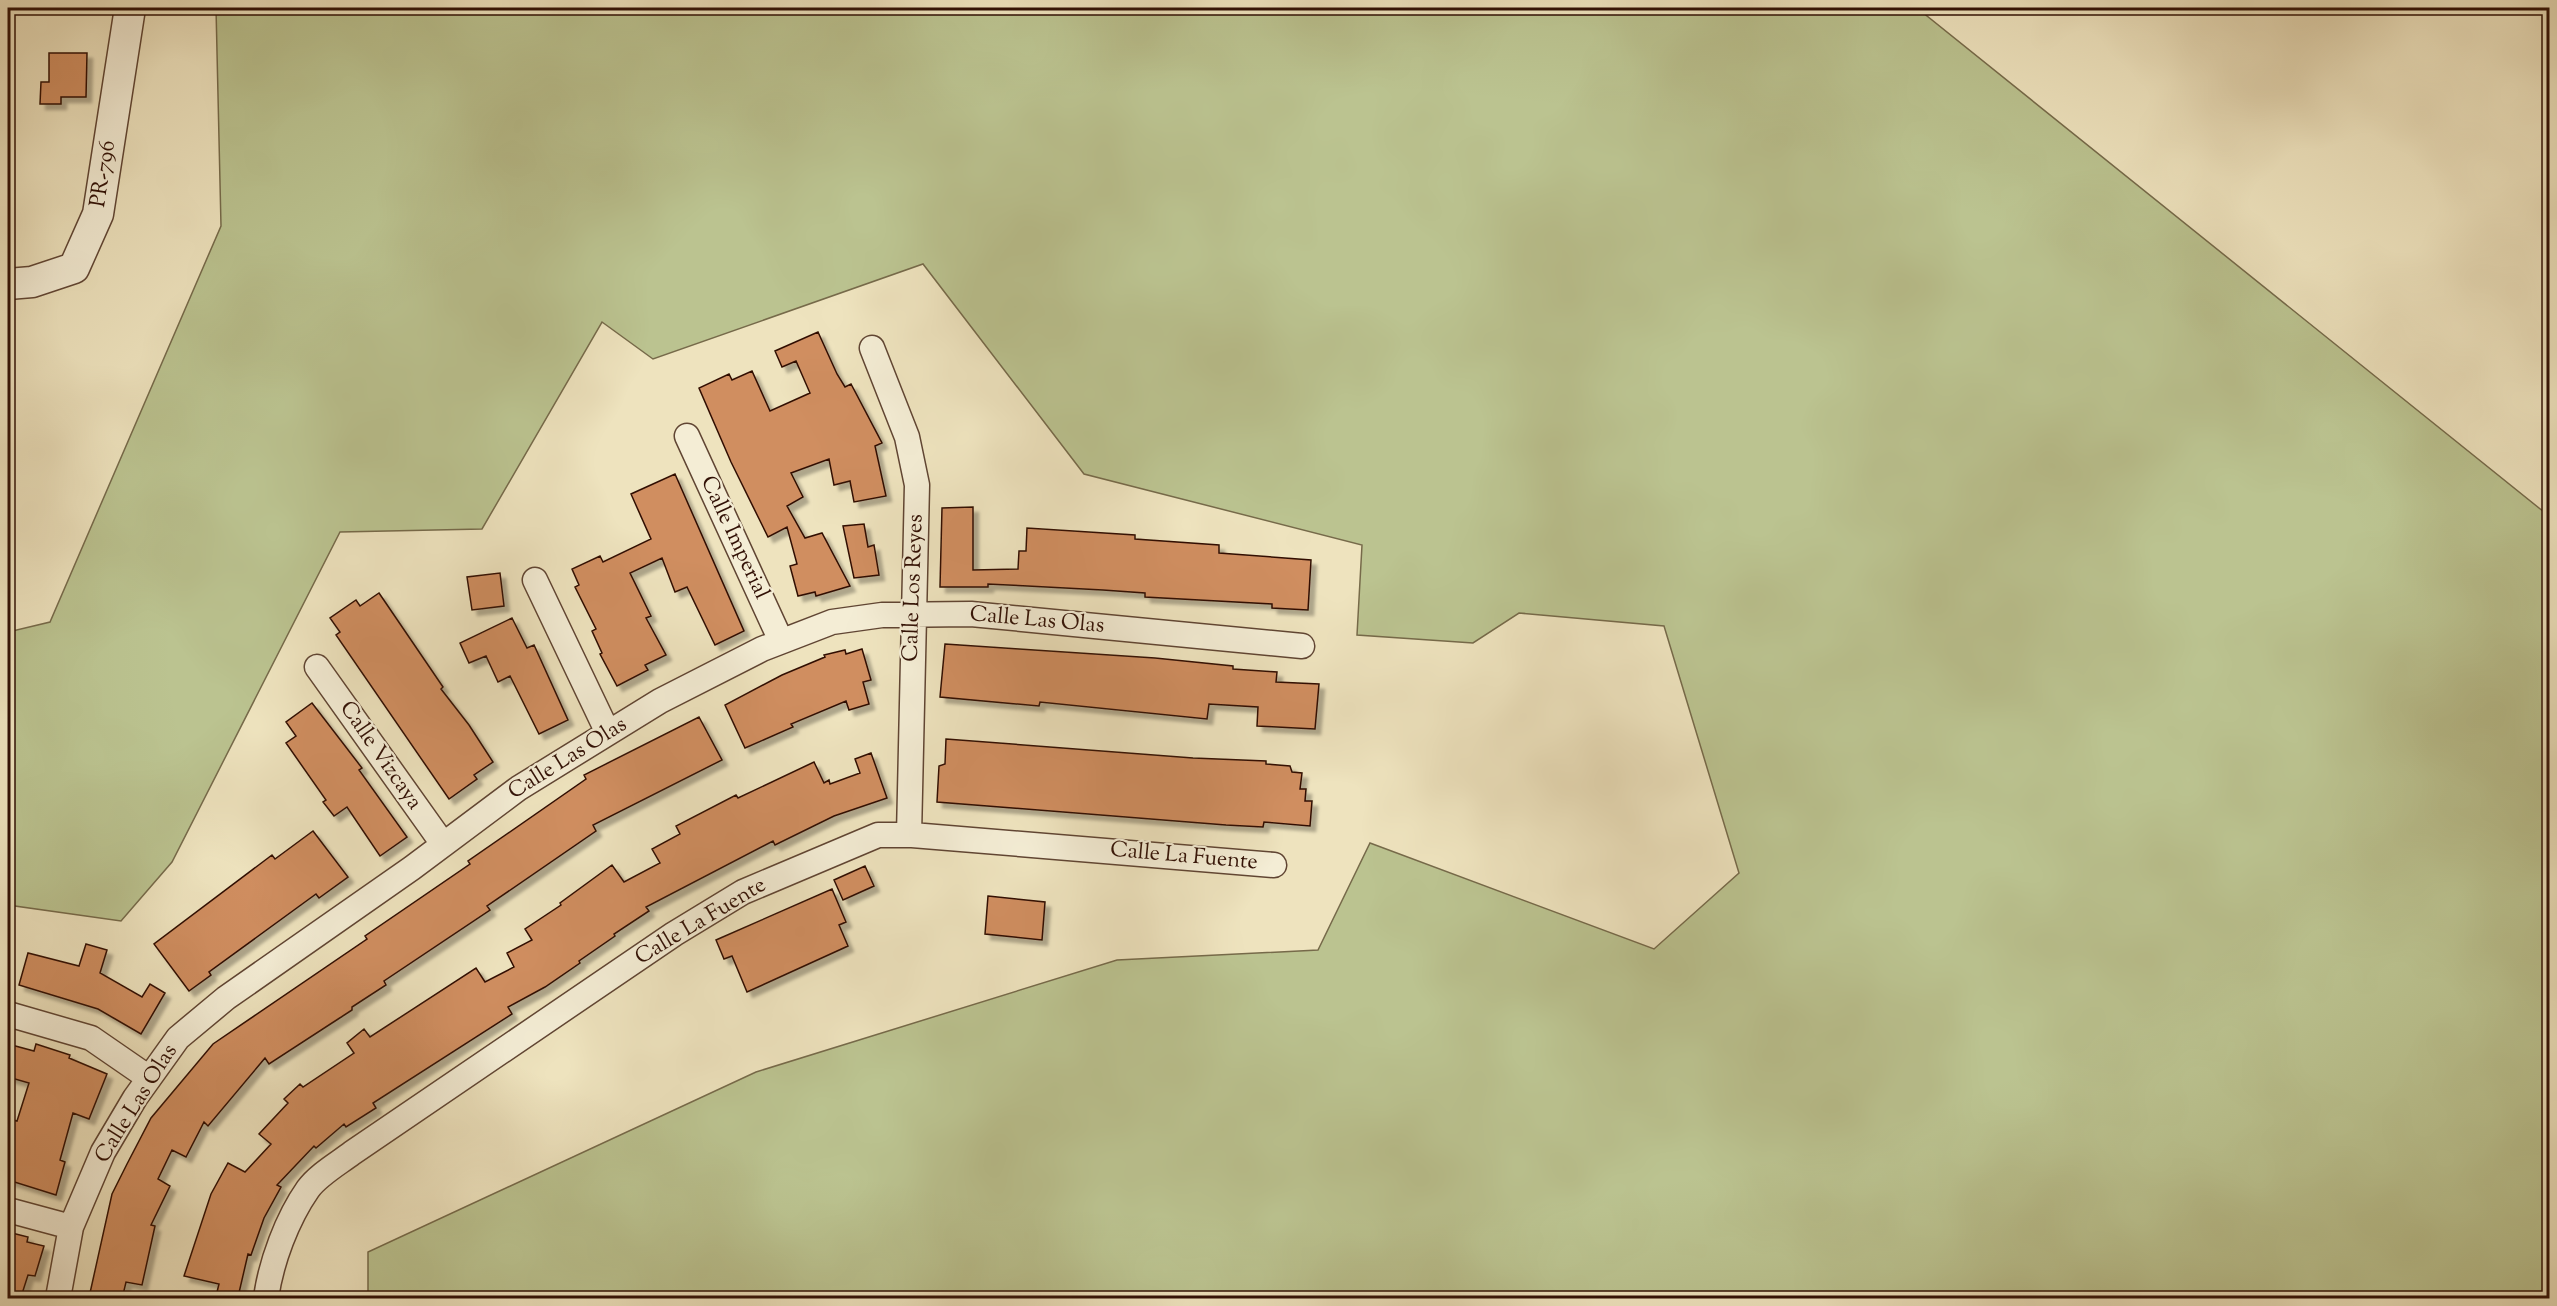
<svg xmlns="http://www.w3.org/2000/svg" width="2557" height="1306" font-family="'Sorts Mill Goudy',serif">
<defs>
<filter id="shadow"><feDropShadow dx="5.5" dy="5.5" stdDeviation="1.5" flood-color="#0004"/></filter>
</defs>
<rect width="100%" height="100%" fill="#eee3be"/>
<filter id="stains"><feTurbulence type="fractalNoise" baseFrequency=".00333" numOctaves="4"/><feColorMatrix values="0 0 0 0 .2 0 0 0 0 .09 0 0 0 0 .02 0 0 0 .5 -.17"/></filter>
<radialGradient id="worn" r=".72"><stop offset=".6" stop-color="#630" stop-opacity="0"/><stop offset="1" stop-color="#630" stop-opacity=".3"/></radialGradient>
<path fill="#bbc390" stroke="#766a4a" stroke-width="1.5" d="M 216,8 L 1917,8 L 2549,516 L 2549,1298 L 368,1298 L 368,1252 L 756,1072 L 1117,960 L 1318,950 L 1370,843 L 1654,949 L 1739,873 L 1664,626 L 1519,613 L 1473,643 L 1357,635 L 1362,545 L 1084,474 L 923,264 L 653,359 L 602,322 L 482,529 L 340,532 L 172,862 L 121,921 L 8,905 L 8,632 L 50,622 L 221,226 Z"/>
<path fill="#d08e61" stroke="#311005" stroke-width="1.5" filter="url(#shadow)" d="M 49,53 L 87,53 L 86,97 L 61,97 L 61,104 L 40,104 L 41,82 L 49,82 Z
M 818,332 L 837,374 L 845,387 L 851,384 L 882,443 L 875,446 L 886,496 L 854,502 L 850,481 L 834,485 L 829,459 L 791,473 L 803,497 L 787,506 L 805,538 L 822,533 L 850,586 L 816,596 L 815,592 L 798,596 L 790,566 L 797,564 L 787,527 L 768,537 L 731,462 L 699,388 L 729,374 L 732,380 L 752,371 L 770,411 L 810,393 L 796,361 L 782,367 L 775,351 Z
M 675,474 L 744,631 L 715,645 L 687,587 L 675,592 L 662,558 L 630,573 L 651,616 L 646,618 L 666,655 L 645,665 L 648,670 L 617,686 L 600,654 L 602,653 L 592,631 L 596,629 L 575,587 L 579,585 L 572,569 L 600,556 L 603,562 L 651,539 L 631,494 Z
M 973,507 L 973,570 L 1018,569 L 1019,551 L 1026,551 L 1027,528 L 1135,535 L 1135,539 L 1219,545 L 1219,553 L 1311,560 L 1308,610 L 1272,608 L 1272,604 L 1145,597 L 1145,593 L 1103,590 L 988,584 L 988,587 L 940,587 L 942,508 Z
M 864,524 L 868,547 L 874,545 L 879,575 L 854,578 L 843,526 Z
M 500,573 L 504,606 L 472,610 L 467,577 Z
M 379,593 L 443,687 L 441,689 L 469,725 L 493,762 L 474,775 L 477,779 L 449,799 L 336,635 L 340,632 L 330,618 L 356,600 L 360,606 Z
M 512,618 L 527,648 L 534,645 L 568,720 L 539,734 L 510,676 L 498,682 L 486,656 L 469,663 L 460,643 Z
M 945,644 L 1155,658 L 1233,666 L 1233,669 L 1277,672 L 1276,682 L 1319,684 L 1315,729 L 1257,726 L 1258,707 L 1209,704 L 1207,719 L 1040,702 L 1039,706 L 940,697 Z
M 862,649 L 871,680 L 863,682 L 869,704 L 849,710 L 846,701 L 791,724 L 793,727 L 745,748 L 725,705 L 782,675 L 825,657 L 824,655 L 845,650 L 846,654 Z
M 312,703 L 362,768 L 359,770 L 407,837 L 380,856 L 347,807 L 334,816 L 323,802 L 326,800 L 286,743 L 296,736 L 286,722 Z
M 699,717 L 722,760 L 593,825 L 596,831 L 487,906 L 490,910 L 384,981 L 386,985 L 352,1007 L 352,1010 L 269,1064 L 265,1058 L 208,1126 L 204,1122 L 186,1157 L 172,1150 L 158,1179 L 170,1186 L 151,1225 L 155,1226 L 142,1285 L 126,1282 L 122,1299 L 90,1293 L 112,1194 L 127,1164 L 151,1118 L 213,1044 L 367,939 L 365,936 L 470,864 L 468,861 L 586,779 L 584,775 Z
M 946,739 L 1193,758 L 1266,761 L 1266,764 L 1290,766 L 1292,772 L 1302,773 L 1300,789 L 1306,789 L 1305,801 L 1312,801 L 1310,826 L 1264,822 L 1263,827 L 1226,825 L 937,802 L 939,766 L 945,764 Z
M 871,753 L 887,798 L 834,816 L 775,845 L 773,841 L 646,907 L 649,911 L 614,934 L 615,936 L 579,961 L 580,963 L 545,987 L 508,1007 L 512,1014 L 373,1103 L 376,1108 L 346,1127 L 344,1124 L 316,1148 L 314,1146 L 277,1185 L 281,1187 L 264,1218 L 251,1255 L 248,1254 L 238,1297 L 217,1292 L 219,1284 L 184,1276 L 211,1194 L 228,1163 L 245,1172 L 271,1144 L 259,1134 L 288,1103 L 284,1099 L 300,1084 L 303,1087 L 354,1053 L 347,1043 L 364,1029 L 370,1037 L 476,968 L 485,982 L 514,967 L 507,953 L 532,940 L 525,929 L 561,905 L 560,903 L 612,865 L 624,882 L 660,863 L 652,849 L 680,834 L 676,826 L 736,795 L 738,798 L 814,762 L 824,783 L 829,780 L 830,784 L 860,773 L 855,759 Z
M 313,831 L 348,877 L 319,898 L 316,894 L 209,972 L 211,975 L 189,991 L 154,944 L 272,855 L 275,859 Z
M 865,866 L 874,886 L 843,900 L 834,880 Z
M 832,889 L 846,922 L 839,925 L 848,946 L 747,992 L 732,956 L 724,959 L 716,940 Z
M 988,896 L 1045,902 L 1042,940 L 985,934 Z
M 86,944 L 107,950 L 100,973 L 142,997 L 150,984 L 165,993 L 141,1034 L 98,1009 L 19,985 L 28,953 L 79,966 Z
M 8,1044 L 34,1051 L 36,1044 L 70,1055 L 69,1058 L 107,1074 L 89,1119 L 73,1113 L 60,1160 L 65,1162 L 56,1195 L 8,1180 L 8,1119 L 17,1121 L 29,1083 L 8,1077 Z
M 8,1232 L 28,1237 L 27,1242 L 44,1246 L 35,1276 L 28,1275 L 21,1297 L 8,1293 Z"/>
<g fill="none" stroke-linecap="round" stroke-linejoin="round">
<defs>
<path id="minor" d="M 872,348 L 907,437 L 917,485 L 909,835
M 687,436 L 781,641
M 535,580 L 608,733
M 317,667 L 443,844
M 8,1014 L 91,1038 L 149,1078
M 8,1210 L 71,1227
M 58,1298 L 71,1227 L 103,1152 L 135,1098 L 178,1038 L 226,998 L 412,868 L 519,788 L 660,701 L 762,649 L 832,622 L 882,615 L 971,614 L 1302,646
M 266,1298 C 271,1262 287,1219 308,1189 C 318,1175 339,1163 352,1153 L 674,934 L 743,892 L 878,835 L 912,835 L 1274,865"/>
<path id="tertiary" d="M 8,284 L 32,282 L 74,268 L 98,214 L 130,8"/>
</defs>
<use href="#minor" stroke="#604533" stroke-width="27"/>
<use href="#tertiary" stroke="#604533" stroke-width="33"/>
<use href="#minor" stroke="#f4edd5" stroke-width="24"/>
<use href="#tertiary" stroke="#f4edd5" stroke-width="30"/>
</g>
<g text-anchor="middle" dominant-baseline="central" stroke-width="4.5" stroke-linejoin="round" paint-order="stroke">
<g font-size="22" fill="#311005" stroke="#f4edd5">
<text transform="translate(104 174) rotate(-81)">PR-796</text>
<text transform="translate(734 538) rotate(65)">Calle Imperial</text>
<text transform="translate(914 588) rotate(-88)">Calle Los Reyes</text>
<text transform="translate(1037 621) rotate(5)">Calle Las Olas</text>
<text transform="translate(380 756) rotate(55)">Calle Vizcaya</text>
<text transform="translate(568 759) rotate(-32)">Calle Las Olas</text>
<text transform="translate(1184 857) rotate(5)">Calle La Fuente</text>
<text transform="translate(701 922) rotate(-31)">Calle La Fuente</text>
<text transform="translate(137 1104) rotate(-58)">Calle Las Olas</text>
</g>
</g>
<rect width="2557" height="1306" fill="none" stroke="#eee3be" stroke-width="30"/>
<rect x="9" y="9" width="2539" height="1288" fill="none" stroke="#311005" stroke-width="3"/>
<rect x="15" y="15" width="2527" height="1276" fill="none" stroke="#311005" stroke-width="1.5"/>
<rect width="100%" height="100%" filter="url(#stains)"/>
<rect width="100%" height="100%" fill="url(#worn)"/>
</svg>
